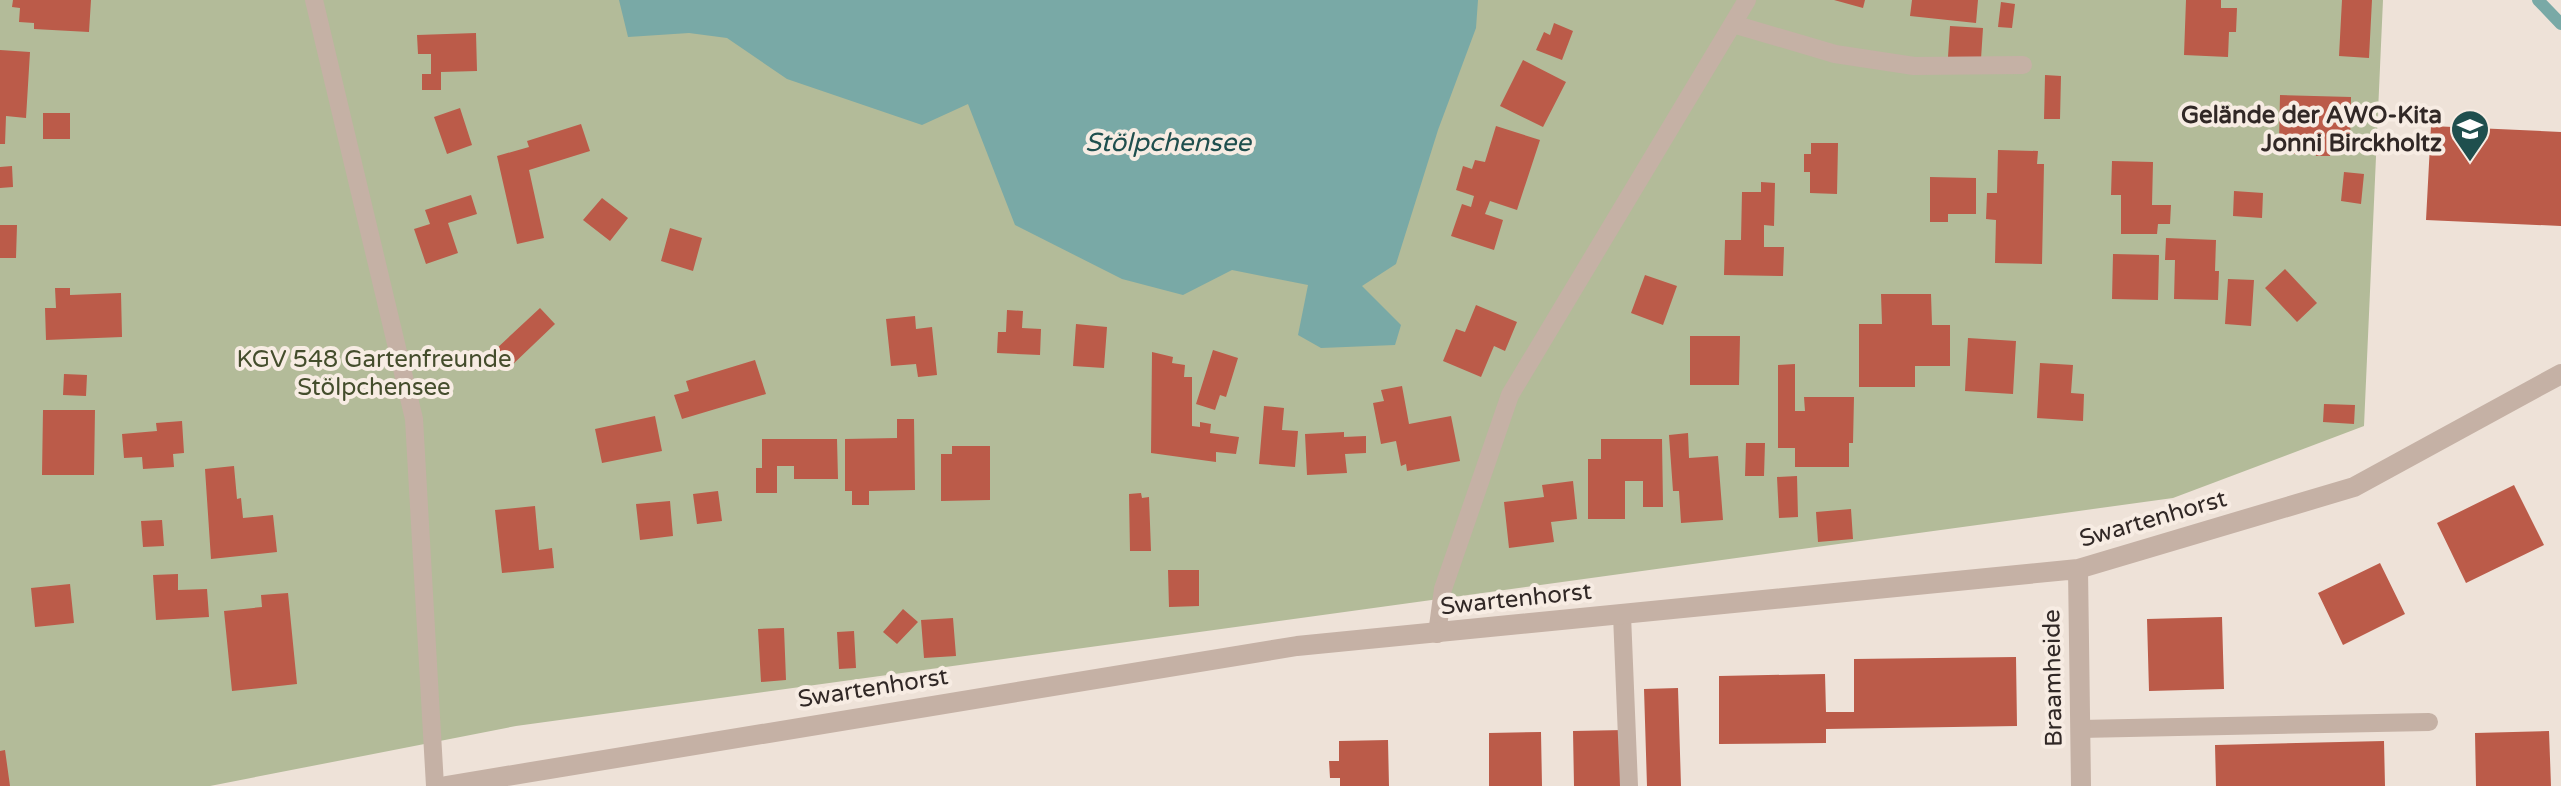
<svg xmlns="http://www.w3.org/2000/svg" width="2561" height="786" font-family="'Varela Round',sans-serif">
<rect width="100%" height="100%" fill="#eee2d8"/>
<path fill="#b3bb99" d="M 0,0 L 2383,0 L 2364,426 L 2173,498 L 516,726 L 210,786 L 0,786 Z"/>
<path fill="#79a9a6" d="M 619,0 L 1478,0 L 1476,28 L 1438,130 L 1396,264 L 1362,286 L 1401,325 L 1395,345 L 1321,348 L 1298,335 L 1308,285 L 1232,270 L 1183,295 L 1122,279 L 1015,225 L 968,104 L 922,125 L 787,79 L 727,38 L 689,33 L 628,37 Z"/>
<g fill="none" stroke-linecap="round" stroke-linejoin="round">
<path stroke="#79a9a6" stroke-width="12" d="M 2538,0 L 2561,24"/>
</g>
<path fill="#bb5b49" d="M 13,0 L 91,0 L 89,32 L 34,29 L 34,23 L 19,22 L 20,8 L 12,7 Z
M 1834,0 L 1865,0 L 1863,8 Z
M 1912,0 L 1978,0 L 1976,23 L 1910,16 Z
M 2186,0 L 2221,0 L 2221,8 L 2237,8 L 2236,32 L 2229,32 L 2228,57 L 2184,55 Z
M 2342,0 L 2372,0 L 2369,58 L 2339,56 Z
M 2001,2 L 2015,4 L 2012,28 L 1998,27 Z
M 1554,23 L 1573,31 L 1562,60 L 1536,50 L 1544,32 L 1550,35 Z
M 1950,26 L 1983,28 L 1981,59 L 1948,57 Z
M 476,33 L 477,71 L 441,72 L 441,90 L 422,90 L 422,74 L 431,74 L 431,54 L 418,54 L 417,35 Z
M 0,50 L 30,52 L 26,118 L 6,116 L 5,144 L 0,144 Z
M 1523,60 L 1566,82 L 1543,127 L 1500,106 Z
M 2045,75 L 2061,76 L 2060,119 L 2044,119 Z
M 2280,95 L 2351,97 L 2350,146 L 2330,145 L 2330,156 L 2316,156 L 2316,148 L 2306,148 L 2305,154 L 2286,154 L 2286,144 L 2279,144 Z
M 460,108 L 472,145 L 447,154 L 434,117 Z
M 43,113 L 70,113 L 70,139 L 43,139 Z
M 581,124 L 590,151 L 529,170 L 544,238 L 517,244 L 497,156 L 529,147 L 527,141 Z
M 1496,126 L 1540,140 L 1517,210 L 1490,201 L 1485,214 L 1503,220 L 1494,250 L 1451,236 L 1462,204 L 1471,207 L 1474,196 L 1456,190 L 1463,166 L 1472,169 L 1475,160 L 1485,162 Z
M 2431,126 L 2561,132 L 2561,226 L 2426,220 Z
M 1811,143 L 1838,143 L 1837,194 L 1810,193 L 1810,172 L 1804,172 L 1804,154 L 1811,154 Z
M 1998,150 L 2038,151 L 2037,164 L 2044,164 L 2042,264 L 1995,263 L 1996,220 L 1986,219 L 1987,193 L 1997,193 Z
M 2112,161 L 2153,162 L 2152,205 L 2171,205 L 2170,224 L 2158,224 L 2157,234 L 2121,234 L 2121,195 L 2111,195 Z
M 12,166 L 13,187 L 0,188 L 0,167 Z
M 2344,172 L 2364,174 L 2361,204 L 2341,201 Z
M 1930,177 L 1976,178 L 1976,214 L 1948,214 L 1948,222 L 1930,222 Z
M 1761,182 L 1775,183 L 1774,226 L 1764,225 L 1764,247 L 1784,247 L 1783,276 L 1724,275 L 1725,240 L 1741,240 L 1742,192 L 1761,192 Z
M 2234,191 L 2263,193 L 2262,218 L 2233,216 Z
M 471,195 L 477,214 L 448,223 L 458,253 L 426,264 L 414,229 L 430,224 L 425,210 Z
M 602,198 L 628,218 L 610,241 L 583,220 Z
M 0,225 L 17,225 L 16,258 L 0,258 Z
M 670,228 L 702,238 L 693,271 L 661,261 Z
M 2166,238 L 2216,240 L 2215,271 L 2219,271 L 2218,300 L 2174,299 L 2175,260 L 2165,260 Z
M 2113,254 L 2159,255 L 2158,300 L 2112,299 Z
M 2285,269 L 2317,303 L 2297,322 L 2265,288 Z
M 1645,275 L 1677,286 L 1663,325 L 1631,313 Z
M 2228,279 L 2254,280 L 2251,326 L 2225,324 Z
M 55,288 L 70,288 L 70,295 L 121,293 L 122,337 L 46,340 L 45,308 L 56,308 Z
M 1881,294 L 1931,294 L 1932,325 L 1950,325 L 1950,366 L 1915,366 L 1915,387 L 1859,387 L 1859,324 L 1882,324 Z
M 1476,305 L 1517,322 L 1505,351 L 1494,346 L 1481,377 L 1443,361 L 1456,329 L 1465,332 Z
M 540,308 L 555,324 L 510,367 L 495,350 Z
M 1007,310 L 1023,311 L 1022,328 L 1041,329 L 1040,355 L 997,353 L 998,332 L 1006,332 Z
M 915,316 L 916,329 L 932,327 L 937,375 L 918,377 L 916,364 L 891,366 L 886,319 Z
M 1076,324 L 1107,327 L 1104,368 L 1073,366 Z
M 1690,336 L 1740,336 L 1739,385 L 1690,385 Z
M 1968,338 L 2016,341 L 2013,394 L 1965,391 Z
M 1213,350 L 1238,358 L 1226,397 L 1220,395 L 1215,410 L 1196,404 Z
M 1152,352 L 1173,357 L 1172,363 L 1185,365 L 1184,377 L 1192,377 L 1192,426 L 1200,427 L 1200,422 L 1211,424 L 1210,433 L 1239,437 L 1236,454 L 1216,452 L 1216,462 L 1151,453 Z
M 755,360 L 766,394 L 682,419 L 674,395 L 689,391 L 686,381 Z
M 2040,363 L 2073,365 L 2071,393 L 2084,394 L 2083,421 L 2037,418 Z
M 1795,364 L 1795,411 L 1805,411 L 1804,397 L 1854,397 L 1853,443 L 1849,443 L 1849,467 L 1795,467 L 1795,448 L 1778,448 L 1778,365 Z
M 64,374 L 87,375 L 86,396 L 63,395 Z
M 1402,386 L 1409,424 L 1451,416 L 1460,461 L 1407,471 L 1406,464 L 1401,466 L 1396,441 L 1381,444 L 1373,403 L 1384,401 L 1381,390 Z
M 2324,404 L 2355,405 L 2354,424 L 2323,422 Z
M 1264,406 L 1284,408 L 1282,430 L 1298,431 L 1295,467 L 1259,464 Z
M 43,410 L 95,410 L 94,475 L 42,475 Z
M 655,416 L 662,451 L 602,463 L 595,429 Z
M 897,419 L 914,419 L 915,490 L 869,491 L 869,505 L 852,505 L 852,491 L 845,491 L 845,439 L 897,438 Z
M 182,421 L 184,453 L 173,454 L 174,467 L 143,469 L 142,457 L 124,458 L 122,434 L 157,431 L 156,423 Z
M 1344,432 L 1344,437 L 1366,436 L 1366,453 L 1345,454 L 1347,473 L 1307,475 L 1305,434 Z
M 1688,433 L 1689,458 L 1718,456 L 1723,520 L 1681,523 L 1679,491 L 1673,491 L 1669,435 Z
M 762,439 L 837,439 L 838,479 L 794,479 L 794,466 L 777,466 L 777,493 L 756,493 L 756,468 L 762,468 Z
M 1601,439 L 1662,439 L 1663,507 L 1643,507 L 1643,481 L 1625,481 L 1625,519 L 1588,519 L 1588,459 L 1601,459 Z
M 1746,443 L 1765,443 L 1764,476 L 1745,476 Z
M 952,446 L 990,446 L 990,500 L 941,501 L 941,454 L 952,454 Z
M 234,466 L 237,499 L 241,498 L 243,518 L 273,515 L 277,552 L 211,559 L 205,469 Z
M 1797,476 L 1798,517 L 1779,518 L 1777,477 Z
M 1573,481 L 1577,519 L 1551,522 L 1554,542 L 1509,548 L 1504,502 L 1544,497 L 1542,485 Z
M 2514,485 L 2544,545 L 2466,583 L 2437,523 Z
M 718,491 L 722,521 L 697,524 L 693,494 Z
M 1141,493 L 1142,498 L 1149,497 L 1151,551 L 1130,551 L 1129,494 Z
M 670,501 L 673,536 L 640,540 L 636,504 Z
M 535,506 L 539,550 L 552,548 L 554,568 L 502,573 L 495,510 Z
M 1851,509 L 1853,539 L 1818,542 L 1816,512 Z
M 162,520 L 164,546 L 143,547 L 141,521 Z
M 2380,563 L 2405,614 L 2343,645 L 2318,593 Z
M 1168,570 L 1199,570 L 1199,606 L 1169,607 Z
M 178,574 L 178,590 L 207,589 L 209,617 L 156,620 L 153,575 Z
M 70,584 L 74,623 L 35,627 L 31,588 Z
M 288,593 L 297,684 L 232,691 L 224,611 L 262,607 L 261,595 Z
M 903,609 L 918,622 L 897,644 L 883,632 Z
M 2222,617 L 2224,689 L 2149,691 L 2147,619 Z
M 953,618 L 956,656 L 924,658 L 921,620 Z
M 784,628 L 786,680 L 761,682 L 758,629 Z
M 854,631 L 856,668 L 839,669 L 837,632 Z
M 2016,657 L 2017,726 L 1826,729 L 1826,743 L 1719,744 L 1719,676 L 1825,674 L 1826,712 L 1854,712 L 1854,659 Z
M 1678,688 L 1681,786 L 1647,786 L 1644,689 Z
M 1624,730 L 1622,786 L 1574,786 L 1573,731 Z
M 2549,731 L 2551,786 L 2476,786 L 2475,733 Z
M 1541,732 L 1542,786 L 1489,786 L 1489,733 Z
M 1388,740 L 1389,786 L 1340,786 L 1340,778 L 1330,778 L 1329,761 L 1339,761 L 1339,741 Z
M 2384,741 L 2385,786 L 2216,786 L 2215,745 Z
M 5,750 L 10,786 L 0,786 L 0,751 Z"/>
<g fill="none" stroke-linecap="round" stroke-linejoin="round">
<path stroke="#c5b1a5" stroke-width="18" d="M 314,0 L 414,419 L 435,786
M 1733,24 L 1835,54 L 1914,66 L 2023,65
M 1622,615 L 1629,786
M 1437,634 L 1443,589 L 1510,395 L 1747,0
M 2080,729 L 2429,722"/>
<path stroke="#c5b1a5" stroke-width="20" d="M 2078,569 L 2081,786
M 446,786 L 1297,646 L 2078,569 L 2354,487 L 2561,374"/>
</g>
<defs>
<symbol id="school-pin" viewBox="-11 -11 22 30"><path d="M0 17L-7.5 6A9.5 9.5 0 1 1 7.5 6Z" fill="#1f4f4e" stroke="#f7ece3"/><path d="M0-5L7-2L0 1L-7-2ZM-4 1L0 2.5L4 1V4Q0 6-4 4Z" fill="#fff"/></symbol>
</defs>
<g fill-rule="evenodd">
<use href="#school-pin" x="2448" y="107" width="44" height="60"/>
</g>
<g text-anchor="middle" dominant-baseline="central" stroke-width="8" stroke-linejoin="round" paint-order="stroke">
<g font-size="24" font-weight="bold" fill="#312826" stroke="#f7ece3" text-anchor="end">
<text x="2442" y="115">Gelände der AWO-Kita<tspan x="2442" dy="28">Jonni Birckholtz</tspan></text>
</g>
<g font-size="24" fill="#444d2c" stroke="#f7ece3">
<text x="374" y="359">KGV 548 Gartenfreunde<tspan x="374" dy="28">Stölpchensee</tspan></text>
</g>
<g font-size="24" fill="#312826" stroke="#f7ece3">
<text transform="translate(2153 519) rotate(-16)">Swartenhorst</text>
<text transform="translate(1516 599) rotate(-6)">Swartenhorst</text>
<text transform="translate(2053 678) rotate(-91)">Braamheide</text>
<text transform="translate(873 688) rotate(-9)">Swartenhorst</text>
</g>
<g font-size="26" font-style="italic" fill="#1f4f4e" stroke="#f7ece3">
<text x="1168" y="142">Stölpchensee</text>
</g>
</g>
</svg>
